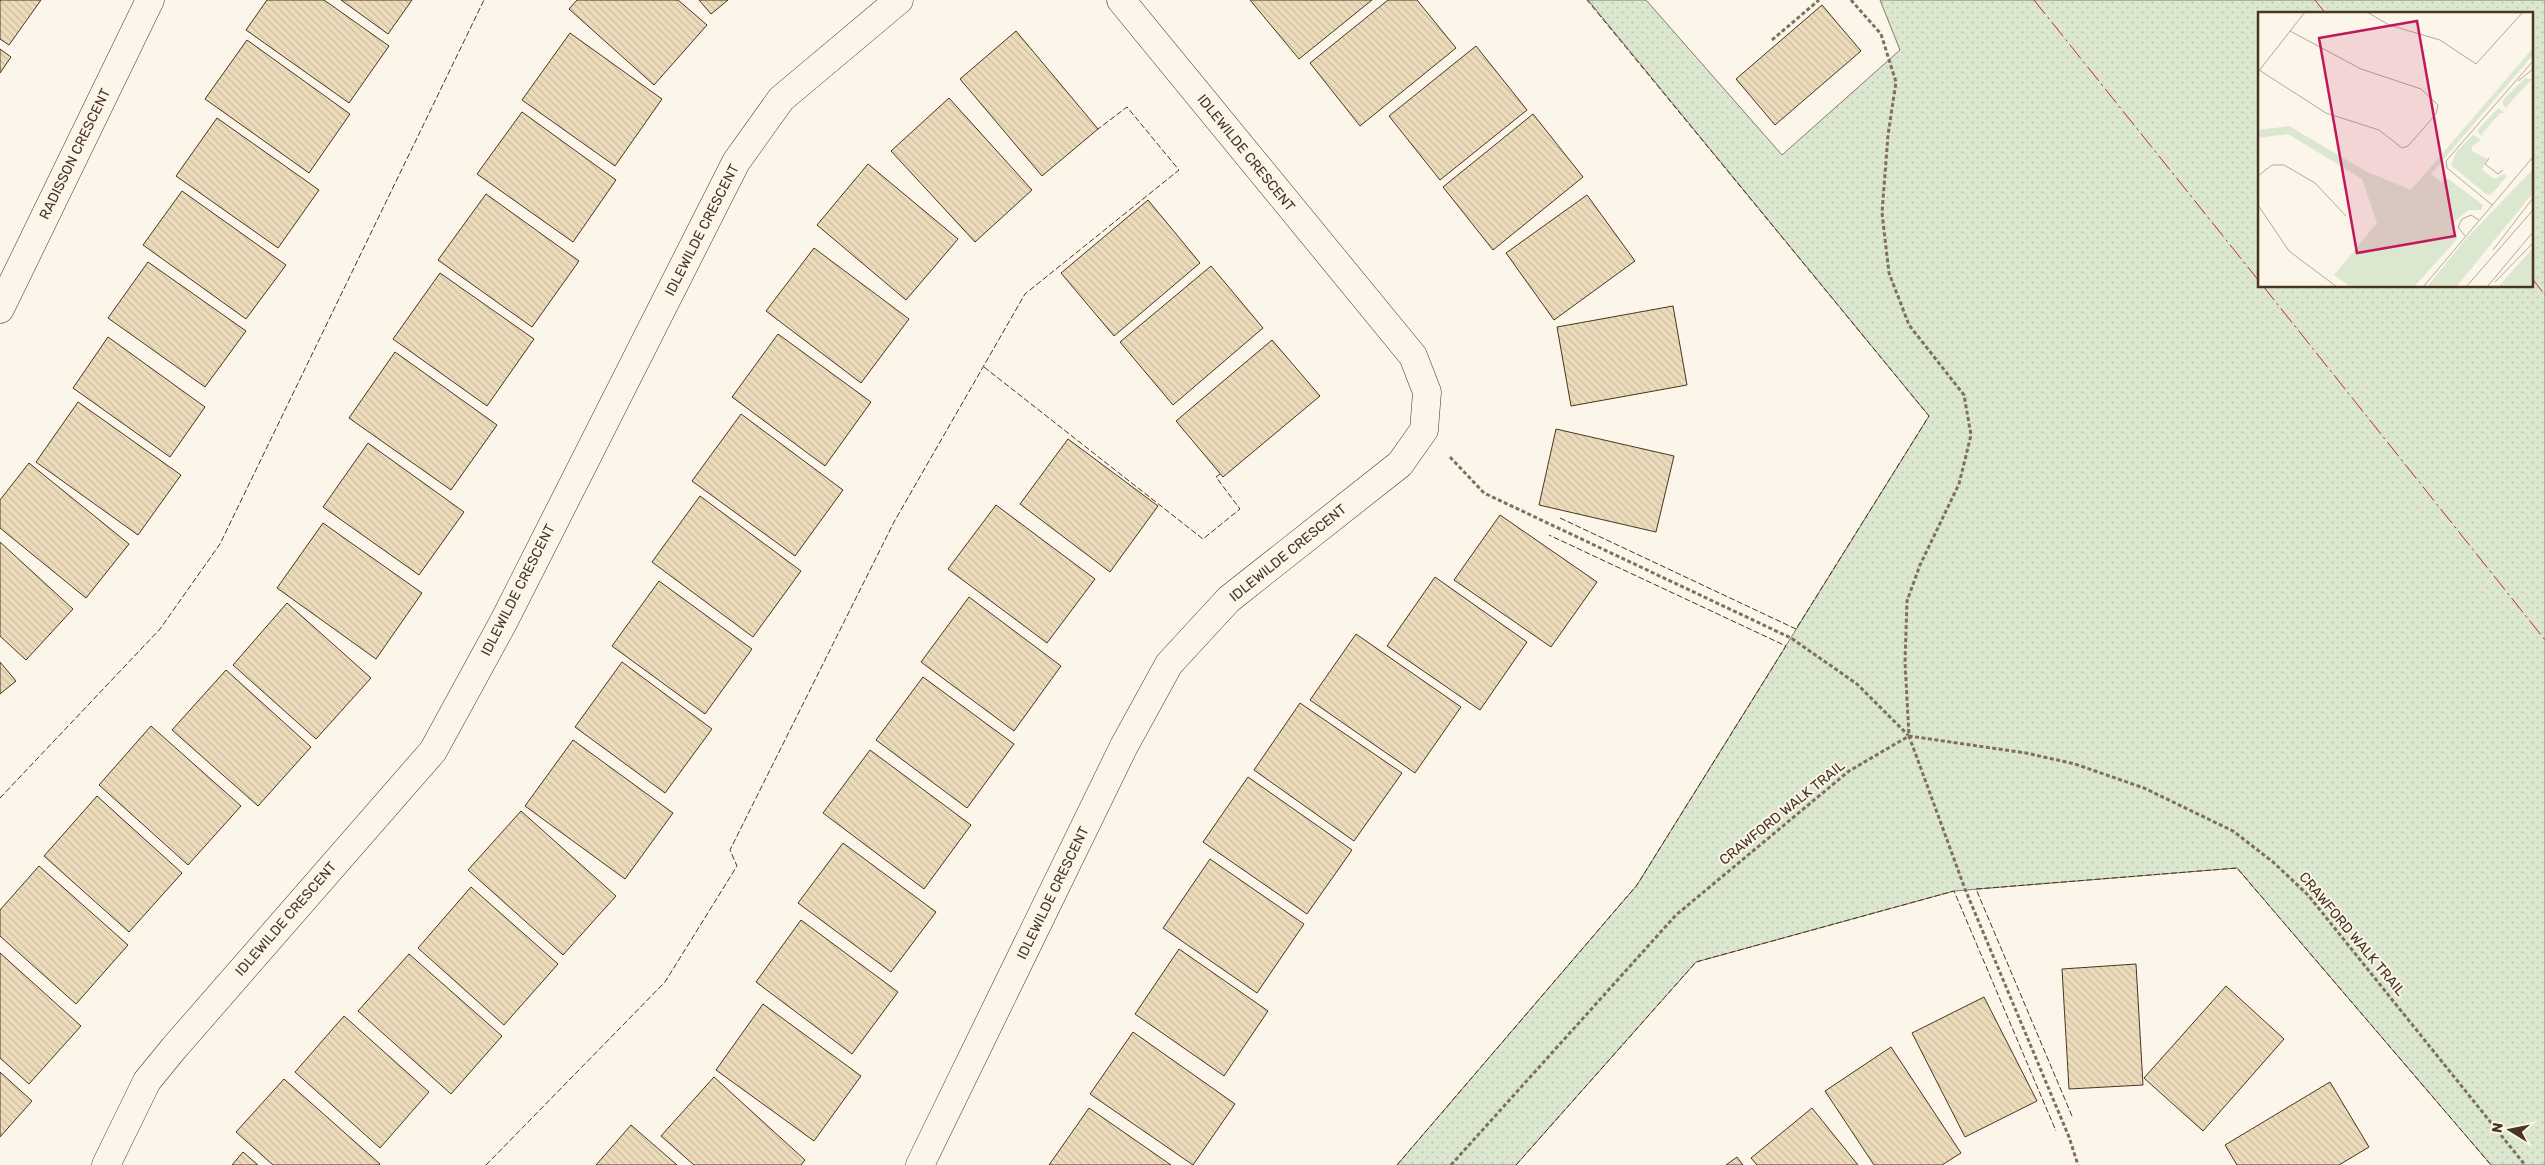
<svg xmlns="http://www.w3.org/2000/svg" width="2545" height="1165" font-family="Rubik,sans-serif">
<defs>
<pattern id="grass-dots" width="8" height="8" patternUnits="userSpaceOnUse" patternTransform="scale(1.25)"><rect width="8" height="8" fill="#dce7d0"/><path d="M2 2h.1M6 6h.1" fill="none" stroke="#bec7b2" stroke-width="1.8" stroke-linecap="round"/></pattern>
<pattern id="building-back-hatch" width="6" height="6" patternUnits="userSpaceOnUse" patternTransform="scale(1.25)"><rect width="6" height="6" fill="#ecdcbc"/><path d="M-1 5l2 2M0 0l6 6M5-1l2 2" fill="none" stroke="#ccbda1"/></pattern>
</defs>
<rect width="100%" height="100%" fill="#fbf6e9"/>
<path fill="url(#grass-dots)" stroke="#887966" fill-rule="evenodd" d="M 1588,0 L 1646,0 L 1782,155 L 1900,50 L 1880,0 L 2545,0 L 2545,1165 L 2491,1165 L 2237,868 L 1954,891 L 1696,962 L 1516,1165 L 1397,1165 L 1637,885 L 1929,416 ZM 2259,14 L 2531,14 L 2531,286 L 2259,286 Z"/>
<path fill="url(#building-back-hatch)" stroke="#4a3520" d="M 0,0 L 41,0 L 9,45 L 0,39 Z
M 267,0 L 324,0 L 389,46 L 349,103 L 246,30 Z
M 341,0 L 412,0 L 388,34 Z
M 577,0 L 678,0 L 707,25 L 654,85 L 569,9 Z
M 699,0 L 728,0 L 711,14 Z
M 1250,0 L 1372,0 L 1299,59 Z
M 1388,0 L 1417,0 L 1456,48 L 1360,126 L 1310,63 Z
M 1822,5 L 1861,51 L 1775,125 L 1736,79 Z
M 1016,31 L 1098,129 L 1042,176 L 960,79 Z
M 570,33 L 662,99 L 615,166 L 522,100 Z
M 247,40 L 350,114 L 309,173 L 205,99 Z
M 1476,46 L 1527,110 L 1440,180 L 1389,116 Z
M 0,49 L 11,57 L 0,73 Z
M 949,98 L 1032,190 L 975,242 L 891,151 Z
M 522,112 L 616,180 L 573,242 L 477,174 Z
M 1533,114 L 1583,177 L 1493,250 L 1443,187 Z
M 217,118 L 319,190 L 278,248 L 176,176 Z
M 868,164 L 958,239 L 906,300 L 817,225 Z
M 182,191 L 286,265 L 246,319 L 143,245 Z
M 486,194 L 579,261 L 532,327 L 438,260 Z
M 1587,195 L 1635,261 L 1554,320 L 1506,253 Z
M 1148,200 L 1200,263 L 1114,336 L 1061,273 Z
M 814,248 L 909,319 L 861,383 L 766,311 Z
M 148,262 L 246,331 L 205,387 L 108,318 Z
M 1211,266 L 1263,328 L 1173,405 L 1120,342 Z
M 440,273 L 534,339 L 487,406 L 393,339 Z
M 1673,306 L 1687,385 L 1571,406 L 1557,327 Z
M 778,334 L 871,402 L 825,466 L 732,397 Z
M 108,337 L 205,407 L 170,457 L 73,388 Z
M 1272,340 L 1320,396 L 1223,477 L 1176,421 Z
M 395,352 L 497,425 L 451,490 L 349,418 Z
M 78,402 L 181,475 L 138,535 L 36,462 Z
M 741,414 L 843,490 L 795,556 L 692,481 Z
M 1556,429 L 1674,456 L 1656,532 L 1539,505 Z
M 1068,439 L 1158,506 L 1110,572 L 1020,504 Z
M 368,443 L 464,512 L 419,575 L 323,507 Z
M 29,463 L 129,544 L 86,598 L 0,528 L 0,500 Z
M 700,496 L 801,571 L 753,637 L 652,562 Z
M 996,505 L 1095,579 L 1047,643 L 948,569 Z
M 1500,515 L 1597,582 L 1551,647 L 1454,580 Z
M 323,523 L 422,593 L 376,659 L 277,588 Z
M 0,542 L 73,609 L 26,660 L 0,636 Z
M 1435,577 L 1527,642 L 1480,710 L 1387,646 Z
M 659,581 L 752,649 L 705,714 L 612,646 Z
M 969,597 L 1061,666 L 1014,731 L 921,662 Z
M 287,603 L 371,678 L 316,739 L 233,665 Z
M 1356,634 L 1461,707 L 1415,773 L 1310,700 Z
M 0,662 L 16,681 L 0,694 Z
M 622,662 L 712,729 L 665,793 L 575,727 Z
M 226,670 L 311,747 L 258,806 L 172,730 Z
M 923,677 L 1014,744 L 967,808 L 876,740 Z
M 1300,703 L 1402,773 L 1354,841 L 1254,770 Z
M 151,726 L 241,806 L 188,865 L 99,785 Z
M 573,740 L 673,813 L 625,879 L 525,806 Z
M 870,750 L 971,825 L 924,889 L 823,813 Z
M 1248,777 L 1352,850 L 1307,914 L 1203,842 Z
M 97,796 L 182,873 L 129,932 L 44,856 Z
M 521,811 L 616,896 L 563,955 L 468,870 Z
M 843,843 L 936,912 L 891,972 L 798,903 Z
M 1210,859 L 1304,924 L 1257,993 L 1163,928 Z
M 39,866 L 128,945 L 76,1004 L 0,936 L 0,910 Z
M 471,887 L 558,964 L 504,1025 L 418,948 Z
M 801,920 L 898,992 L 852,1054 L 756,982 Z
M 1179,949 L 1268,1011 L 1224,1076 L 1135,1014 Z
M 0,953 L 81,1026 L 29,1084 L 0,1058 Z
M 409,954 L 502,1036 L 451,1094 L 358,1011 Z
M 2136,964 L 2143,1085 L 2069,1089 L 2062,969 Z
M 2226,986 L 2284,1039 L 2203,1131 L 2144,1078 Z
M 1984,997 L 2037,1101 L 1965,1137 L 1912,1033 Z
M 763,1004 L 861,1076 L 814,1141 L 716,1070 Z
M 344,1016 L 429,1092 L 380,1148 L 295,1072 Z
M 1133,1032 L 1235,1104 L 1193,1165 L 1090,1094 Z
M 1891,1047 L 1961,1153 L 1942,1165 L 1874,1165 L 1825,1091 Z
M 0,1072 L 32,1101 L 0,1137 Z
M 714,1077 L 805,1160 L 801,1165 L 694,1165 L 661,1136 Z
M 284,1079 L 380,1164 L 379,1165 L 273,1165 L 236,1132 Z
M 2330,1082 L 2369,1147 L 2339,1165 L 2237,1165 L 2225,1145 Z
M 1089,1108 L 1171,1165 L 1049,1165 Z
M 1812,1108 L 1858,1165 L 1757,1165 L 1751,1158 Z
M 631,1125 L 677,1165 L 596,1165 Z
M 243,1152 L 258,1165 L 232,1165 Z
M 1737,1157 L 1743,1165 L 1726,1165 Z"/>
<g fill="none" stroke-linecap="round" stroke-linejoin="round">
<defs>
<path id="minor" d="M 0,309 L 150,0
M 106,1165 L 147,1081 L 174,1048 L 433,751 L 504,621 L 736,162 L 781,99 L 899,0
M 920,1165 L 1124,746 L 1169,664 L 1229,599 L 1400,464 L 1424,430 L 1427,392 L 1413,356 L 1121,0"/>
</defs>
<use href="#minor" stroke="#4a3520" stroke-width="29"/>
<path stroke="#7f6f5c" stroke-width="3" stroke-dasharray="4 2.5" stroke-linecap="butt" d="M 1851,0 L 1881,34 L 1896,82 L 1888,135 L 1882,213 L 1889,273 L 1909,325 L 1964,395 L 1971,435 L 1959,484 L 1920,565 L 1907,601 L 1905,662 L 1909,736 L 1965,889 L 2069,1137 L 2078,1165
M 1772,40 L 1819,0
M 1450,457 L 1484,493 L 1791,638 L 1857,684 L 1908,735
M 1451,1165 L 1676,915 L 1849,771 L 1909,736 L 2026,753 L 2075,764 L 2144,788 L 2233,831 L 2273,862 L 2308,895 L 2525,1165"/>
<use href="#minor" stroke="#fbf6e9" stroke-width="28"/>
<path stroke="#4a3520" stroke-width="1" stroke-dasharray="6 2.5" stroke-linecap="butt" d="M 984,367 L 1203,539 L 1240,509 L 1216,477 L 1220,474
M 1560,518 L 1796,629 L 1929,416 L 1587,0
M 0,798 L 160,629 L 220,544 L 484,0
M 2072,1116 L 1976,889 L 2237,868 L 2491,1165
M 486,1165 L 665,982 L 737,866 L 730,850 L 894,522 L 1025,294 L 1179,170 L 1127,107 L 1098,129
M 1397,1165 L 1637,885 L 1786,646 L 1549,535
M 1516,1165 L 1696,962 L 1954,891 L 2056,1131"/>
<path stroke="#c62828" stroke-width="1" stroke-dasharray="18 4 2.5 4" stroke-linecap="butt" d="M 2034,0 L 2259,281
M 2315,0 L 2326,14
M 2531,277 L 2545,295
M 2263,286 L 2545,640"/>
</g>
<g text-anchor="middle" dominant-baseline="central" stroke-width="4" stroke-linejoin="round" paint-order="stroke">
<g font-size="14" fill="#4a3520" stroke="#fbf6e9">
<text transform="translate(1246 153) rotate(51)">IDLEWILDE CRESCENT</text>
<text transform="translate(75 154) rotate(-64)">RADISSON CRESCENT</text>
<text transform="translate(702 230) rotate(-63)">IDLEWILDE CRESCENT</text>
<text transform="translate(1288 553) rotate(-39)">IDLEWILDE CRESCENT</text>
<text transform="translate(518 590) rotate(-63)">IDLEWILDE CRESCENT</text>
<text transform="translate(1782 813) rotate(-39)">CRAWFORD WALK TRAIL</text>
<text transform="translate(1053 893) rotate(-64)">IDLEWILDE CRESCENT</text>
<text transform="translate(286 919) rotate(-49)">IDLEWILDE CRESCENT</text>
<text transform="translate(2352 934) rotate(50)">CRAWFORD WALK TRAIL</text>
</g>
</g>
<g transform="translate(2258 12)">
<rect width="275" height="275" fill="#fbf6e9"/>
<path d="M 275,36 L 275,43 L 173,162 L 183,170 L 189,166 L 225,193 L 223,198 L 211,198 L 198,208 L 195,213 L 199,227 L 156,275 L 93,275 L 76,263 L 119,211 L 104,167 L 30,122 L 0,126 L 0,118 L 31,114 L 109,160 L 153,178 ZM 267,66 L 274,67 L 249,94 L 249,97 L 245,93 L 245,88 ZM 240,96 L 247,101 L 242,101 L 224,122 L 225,125 L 219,119 ZM 215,123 L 223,128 L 214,134 L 214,139 L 229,147 L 224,158 L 236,167 L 246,162 L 249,164 L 233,183 L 228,182 L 193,153 L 199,139 ZM 275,157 L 275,181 L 198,275 L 169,275 L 206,229 ZM 275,236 L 275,275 L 240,275 L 265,247 Z" fill="#dce7d0"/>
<path fill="none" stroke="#b4a999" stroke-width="1" d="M 109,0 L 131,13 L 182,28 L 218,52 L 265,0M 1,58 L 68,101 L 121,118 L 144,136 L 150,134 L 178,102 L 180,93 L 163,77 L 103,57 L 32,19M 0,60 L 47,0M 260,69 L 275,57M 231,146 L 227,152 L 240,162 L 245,158M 0,164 L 14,153 L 26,153 L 57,171 L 88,204M 0,193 L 31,239 L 79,275M 234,193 L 189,156 L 188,149 L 275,49M 207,224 L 200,215 L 204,207 L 213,203 L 221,208M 235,238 L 275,186M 237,270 L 275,231M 165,275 L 275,145M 208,275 L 275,198M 229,275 L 275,220"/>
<path fill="#c2185b" fill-opacity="0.15" stroke="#c2185b" stroke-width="2.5" d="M 159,9 L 197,224 L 99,241 L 61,26 Z"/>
<rect width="275" height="275" fill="none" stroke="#4a3520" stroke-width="2.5"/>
</g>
<g transform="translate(2510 1130) rotate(280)" stroke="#fbf6e9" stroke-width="4" paint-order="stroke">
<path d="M0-4L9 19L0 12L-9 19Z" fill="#4a3520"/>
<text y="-8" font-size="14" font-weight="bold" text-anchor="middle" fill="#4a3520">N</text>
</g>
</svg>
